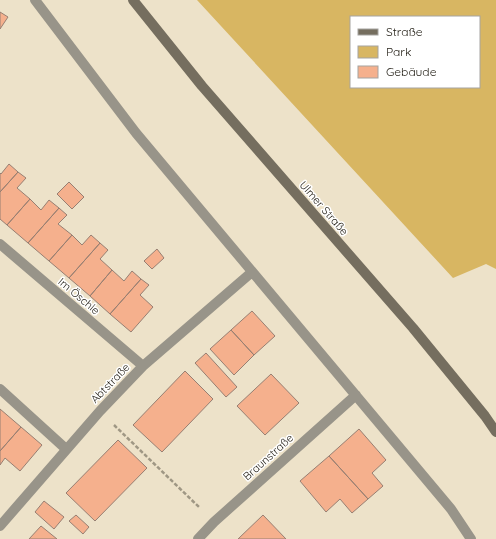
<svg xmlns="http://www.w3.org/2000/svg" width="496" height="539" font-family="Quicksand,sans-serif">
<rect width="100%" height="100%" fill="#ede2c9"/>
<path fill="#d8b662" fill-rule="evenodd" d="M 197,0 L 496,0 L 496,269 L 486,264 L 453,278 ZM 351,17 L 479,17 L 479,87 L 351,87 Z"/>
<path fill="#f5b08d" stroke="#977f72" d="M 0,12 L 8,17 L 0,29 Z
M 9,164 L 18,172 L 0,192 L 0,173 L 1,174 Z
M 18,172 L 26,178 L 17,188 L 30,199 L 7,225 L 0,219 L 0,192 Z
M 69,182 L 84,197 L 72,209 L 57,194 Z
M 30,199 L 41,210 L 49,200 L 59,208 L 28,243 L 7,225 Z
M 59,208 L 67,215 L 58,224 L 72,235 L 49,261 L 28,243 Z
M 72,235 L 82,245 L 91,235 L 100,243 L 69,278 L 49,261 Z
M 100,243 L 108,250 L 100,259 L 112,270 L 90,296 L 69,278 Z
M 157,249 L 164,258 L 152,269 L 144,261 Z
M 112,270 L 124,281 L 132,271 L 141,279 L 110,314 L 90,296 Z
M 141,279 L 149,285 L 140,295 L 153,307 L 131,332 L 110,314 Z
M 252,311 L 275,336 L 254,355 L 231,330 Z
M 231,330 L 254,355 L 234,375 L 210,349 Z
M 206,353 L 237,387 L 226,397 L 195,363 Z
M 185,371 L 213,399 L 162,452 L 133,425 Z
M 271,374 L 299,403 L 265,435 L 237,406 Z
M 0,409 L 21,427 L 0,451 Z
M 21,427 L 42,445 L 20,471 L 5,458 L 0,465 L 0,451 Z
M 359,429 L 386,460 L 372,473 L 383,486 L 368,499 L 329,456 Z
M 118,440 L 147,468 L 95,521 L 66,493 Z
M 329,456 L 368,499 L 352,513 L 340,499 L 326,512 L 300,481 Z
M 44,501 L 64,517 L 54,529 L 35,512 Z
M 76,515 L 89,527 L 83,534 L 69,521 Z
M 263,515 L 286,539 L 238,539 Z
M 41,526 L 57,539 L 29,539 Z"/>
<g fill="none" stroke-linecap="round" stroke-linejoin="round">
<path stroke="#9f9784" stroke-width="2.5" stroke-dasharray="4 2" stroke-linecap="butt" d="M 114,425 L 200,508"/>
<path stroke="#989489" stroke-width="10" d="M 35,0 L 136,133 L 451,509 L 471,539
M 0,244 L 143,366
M 0,389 L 66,449
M 0,526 L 100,411 L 143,366 L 252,272
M 198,539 L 214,522 L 356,395"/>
<path stroke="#756e5f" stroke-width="10" d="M 133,0 L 202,86 L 413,328 L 485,416 L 496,432"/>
</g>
<g text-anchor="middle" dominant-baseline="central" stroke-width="3" stroke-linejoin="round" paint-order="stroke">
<g font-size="11" fill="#1e1a11" stroke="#fff">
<text transform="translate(324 208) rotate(49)">Ulmer Straße</text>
<text transform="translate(79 296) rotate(40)">Im Öschle</text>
<text transform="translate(110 383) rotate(-46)">Abtstraße</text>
<text transform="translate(268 457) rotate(-42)">Braunstraße</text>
</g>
</g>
<rect x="350" y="16" width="130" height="72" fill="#ffffff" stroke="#a5a3a0"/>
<rect x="358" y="29" width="20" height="6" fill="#756e5f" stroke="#a5a3a0"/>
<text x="386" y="36" font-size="12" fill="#1e1a11">Straße</text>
<rect x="358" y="46" width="20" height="12" fill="#d8b662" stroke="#a5a3a0"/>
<text x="386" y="56" font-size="12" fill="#1e1a11">Park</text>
<rect x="358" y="66" width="20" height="12" fill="#f5b08d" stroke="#a5a3a0"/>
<text x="386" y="76" font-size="12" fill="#1e1a11">Gebäude</text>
</svg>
